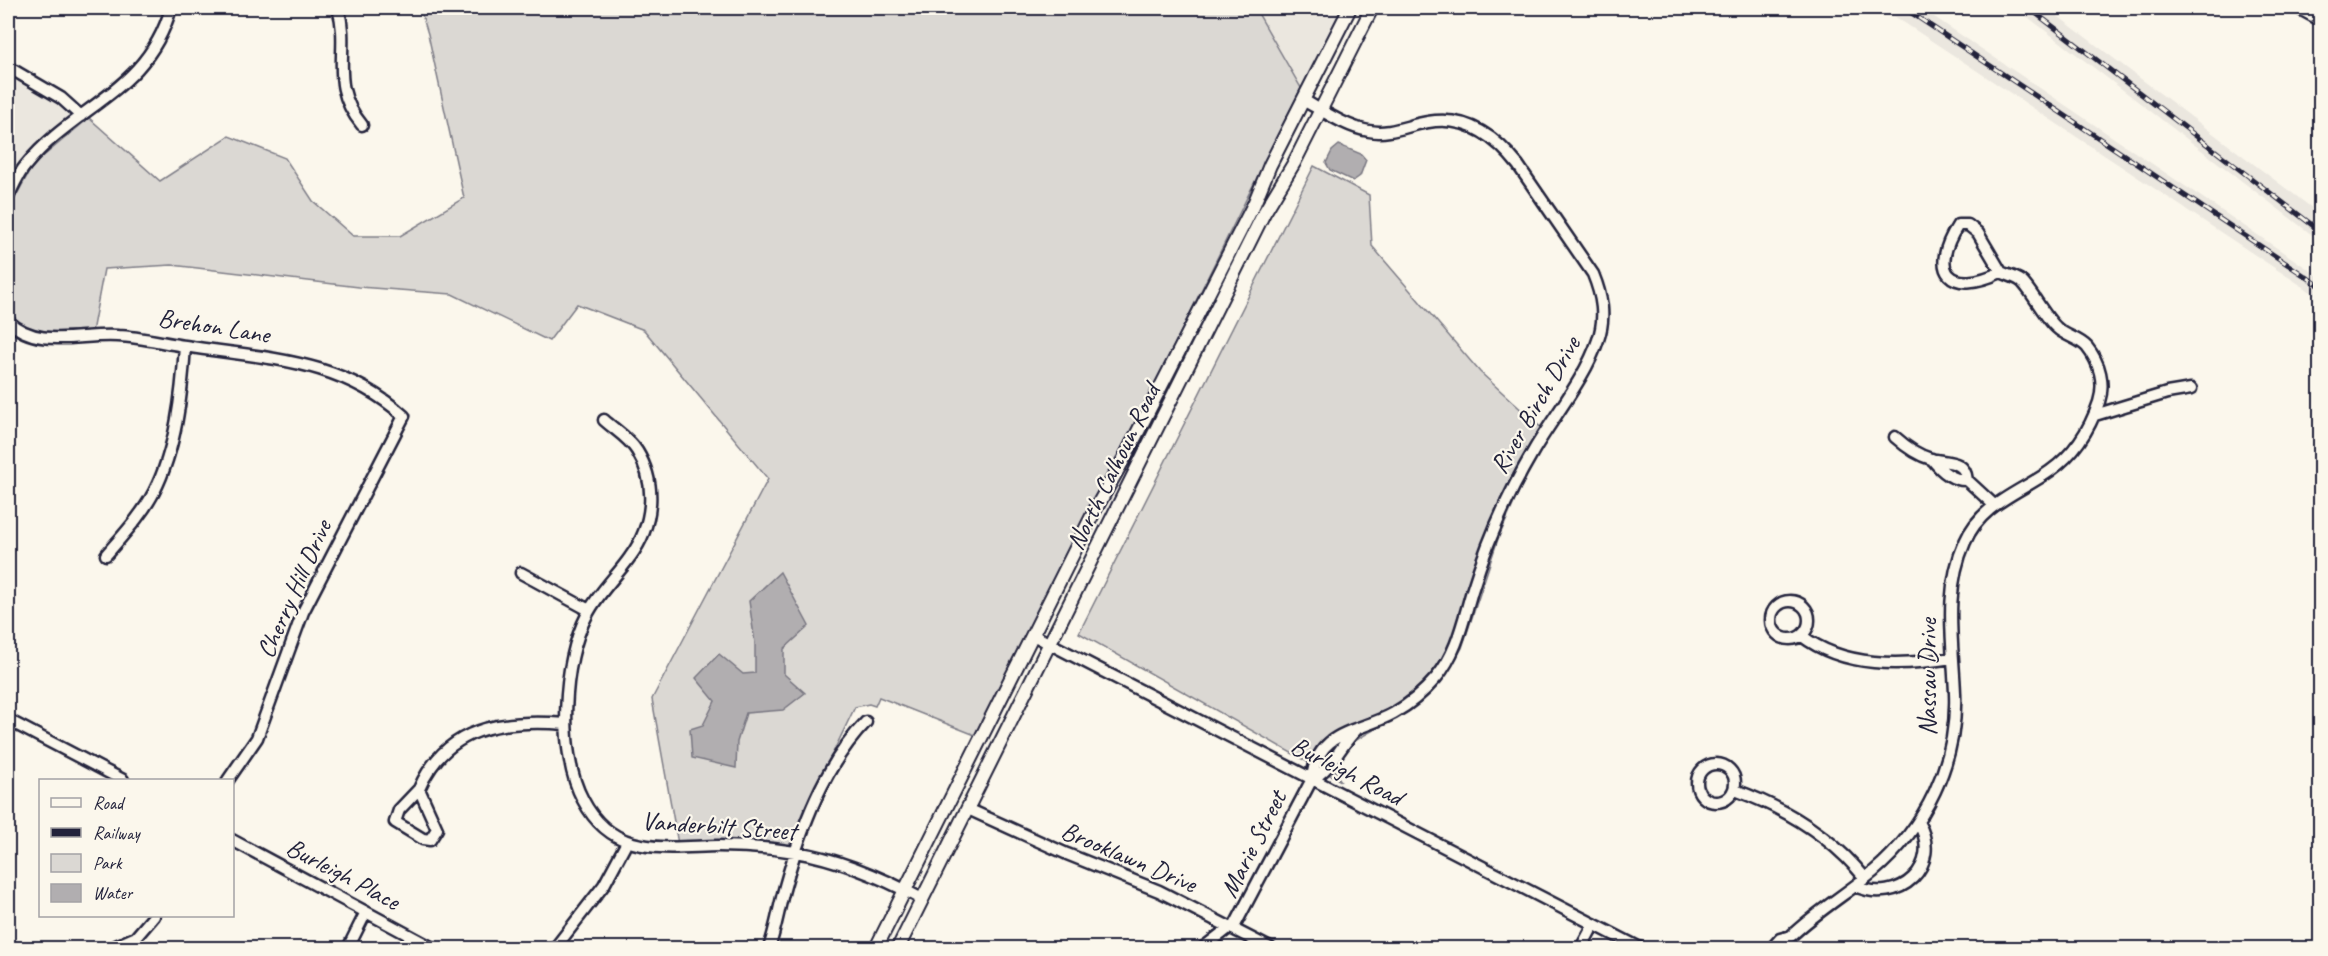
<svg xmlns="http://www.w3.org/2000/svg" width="2328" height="956" font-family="Caveat,sans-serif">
<rect width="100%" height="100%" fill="#fbf7ec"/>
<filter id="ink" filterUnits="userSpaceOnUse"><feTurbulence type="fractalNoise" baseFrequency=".0167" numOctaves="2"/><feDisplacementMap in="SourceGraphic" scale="12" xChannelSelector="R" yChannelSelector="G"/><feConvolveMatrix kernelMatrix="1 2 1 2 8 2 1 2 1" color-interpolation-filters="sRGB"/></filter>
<g filter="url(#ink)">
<path fill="#ebe7df" d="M 1255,8 L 1342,8 L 1301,88 Z
M 1882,8 L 1921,8 L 2320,277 L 2320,298 Z
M 2016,8 L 2047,8 L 2320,214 L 2320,241 Z
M 8,75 L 60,105 L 69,117 L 23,160 L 8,187 Z"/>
<path fill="#dbd8d3" stroke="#7e7d87" stroke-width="1.5" d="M 420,8 L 1255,8 L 1301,88 L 1121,453 L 1091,503 L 975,735 L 879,697 L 875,706 L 869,704 L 855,707 L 816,788 L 795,838 L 789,845 L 678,844 L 652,699 L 768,479 L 644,330 L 577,304 L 549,341 L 452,294 L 359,287 L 172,265 L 104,269 L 92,332 L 34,332 L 8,317 L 8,211 L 33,165 L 89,118 L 160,181 L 229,136 L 285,158 L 313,201 L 353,236 L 400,236 L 464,198 L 428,34 Z
M 1314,166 L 1369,195 L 1372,246 L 1480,372 L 1549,435 L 1525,478 L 1498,539 L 1462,648 C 1449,672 1434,692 1412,709 C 1395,723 1313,748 1341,781 L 1079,633 Z"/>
<path fill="#b1aeb0" stroke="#787681" stroke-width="1.5" d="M 1339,145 L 1361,154 L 1366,160 L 1360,176 L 1353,181 L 1330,170 L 1326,163 L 1332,151 Z
M 780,572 L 809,626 L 784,649 L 784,674 L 805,693 L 783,710 L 746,713 L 737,742 L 736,768 L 692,758 L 690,729 L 703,725 L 715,701 L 696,678 L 719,654 L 743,674 L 755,673 L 755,643 L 749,601 Z"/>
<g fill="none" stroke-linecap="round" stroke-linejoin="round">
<defs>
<path id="minor" d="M 338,8 C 351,51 327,83 362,125
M 2298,8 L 2320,20
M 8,67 L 61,98 L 81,116
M 8,197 C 13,187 18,174 26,165 C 75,105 148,91 171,8
M 8,321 C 38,350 81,333 118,336 C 141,337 163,343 185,346 C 266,359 339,358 404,416 L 303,612 L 257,738 L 228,780
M 2095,415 L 2167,393 L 2191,389
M 604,420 C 615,430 629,438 637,451 C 658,485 653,526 630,557 C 616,577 598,593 587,615 C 562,662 558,754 583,800 C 613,858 665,847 718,846 C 744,846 770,848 795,852 C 840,859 883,878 922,899
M 1895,437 C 1905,446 1917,455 1931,459 C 1946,463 1965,459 1967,480
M 1932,459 C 1941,471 1952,481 1967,480 L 1994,505
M 106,555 C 123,535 142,515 154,492 C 176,449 182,394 185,346
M 521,573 L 589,610
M1771 620a19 19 0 1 1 38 0a19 19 0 1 1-38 0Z
M 1033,635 L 1640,948
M 1802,636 C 1844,668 1902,666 1952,658
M 8,720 L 123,780
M1697 783a19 19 0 1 1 38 0a19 19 0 1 1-38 0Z
M 1312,779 C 1333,768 1340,745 1357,729
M 419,789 C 446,726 503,719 566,724
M 419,789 L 437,829 L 430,840 L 423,839 L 395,822 L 399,810 Z
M 1735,790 C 1785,808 1831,836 1865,878
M 968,809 L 1067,854 L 1159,891 L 1270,948
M 232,840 L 433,948
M 1855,886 C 1899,906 1944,866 1918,822
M 1233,929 L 1312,779 C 1317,729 1359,733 1394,713 C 1410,704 1424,692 1436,678 C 1457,653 1463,621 1472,591 C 1487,542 1508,494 1534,450 C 1554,416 1586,377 1598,340 C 1606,317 1602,296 1593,274 L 1518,165 C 1496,137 1466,115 1428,122 C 1408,125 1390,135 1369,131 C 1346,127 1323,111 1303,100
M 111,948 L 136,937 L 154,916
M 348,948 L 366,912
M 555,948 L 604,885 L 627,842
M 769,948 C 776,928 779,907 785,886 C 801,829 824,765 866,722
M 1203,948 L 1230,927
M 1581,948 L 1594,924
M 1772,948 L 1780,939 L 1791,936 C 1816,912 1846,894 1873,872 C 1925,828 1958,762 1955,693 C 1953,642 1943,591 1965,542 C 1981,504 2019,493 2050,471 C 2074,454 2090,429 2099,402 C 2105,383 2100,363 2087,347 C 2079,338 2065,336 2057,328 C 2045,318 2030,288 2021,281 C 2016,277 2007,275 2001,272 C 1950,296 1928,272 1958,225 L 1968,225 L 1978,233 L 2001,272"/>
<path id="major" d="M 876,948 L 1095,510 L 1126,455 L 1254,204 L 1270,165 L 1350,8
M 898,948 L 1264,213 L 1294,163 L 1372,8"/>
</defs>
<use href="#minor" stroke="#22223b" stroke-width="15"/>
<use href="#major" stroke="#22223b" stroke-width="16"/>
<use href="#minor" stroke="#fbf7ec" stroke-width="10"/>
<use href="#major" stroke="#fbf7ec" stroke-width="12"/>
<defs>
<path id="rail" d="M 1904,8 L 2320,286
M 2029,8 L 2320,231"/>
</defs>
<use href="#rail" stroke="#22223b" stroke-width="5"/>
<use href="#rail" stroke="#fbf7ec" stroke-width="3" stroke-dasharray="9" stroke-linecap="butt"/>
</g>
</g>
<g text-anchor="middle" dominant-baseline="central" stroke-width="4.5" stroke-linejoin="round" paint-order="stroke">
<g font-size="26" fill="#22223b" stroke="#fbf7ec">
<text transform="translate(214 326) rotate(9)">Brehon Lane</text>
<text transform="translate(1535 405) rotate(-60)">River Birch Drive</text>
<text transform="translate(1113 467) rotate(-64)">North Calhoun Road</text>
<text transform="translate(294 589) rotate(-66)">Cherry Hill Drive</text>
<text transform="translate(1927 677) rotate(-90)">Nassau Drive</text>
<text transform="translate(1347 771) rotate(27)">Burleigh Road</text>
<text transform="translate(719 826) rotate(4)">Vanderbilt Street</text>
<text transform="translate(1253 844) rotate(-63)">Marie Street</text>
<text transform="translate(1129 857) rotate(23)">Brooklawn Drive</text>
<text transform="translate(343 874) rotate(28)">Burleigh Place</text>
</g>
</g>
<rect width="2328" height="956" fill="none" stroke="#fbf7ec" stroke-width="30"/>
<rect x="15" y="15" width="2298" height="926" fill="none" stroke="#22223b" stroke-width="2" filter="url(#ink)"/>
<rect x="39" y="779" width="195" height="138" fill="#fbf7ec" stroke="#a4a2a5" stroke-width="1.5"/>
<rect x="51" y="798" width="30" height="9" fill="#fbf7ec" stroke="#a4a2a5" stroke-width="1.5"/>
<text x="93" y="809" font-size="18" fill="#22223b">Road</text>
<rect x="51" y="828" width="30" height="9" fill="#22223b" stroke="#a4a2a5" stroke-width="1.5"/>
<text x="93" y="839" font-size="18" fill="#22223b">Railway</text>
<rect x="51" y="854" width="30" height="18" fill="#dbd8d3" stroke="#a4a2a5" stroke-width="1.5"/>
<text x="93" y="869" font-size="18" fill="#22223b">Park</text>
<rect x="51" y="884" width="30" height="18" fill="#b1aeb0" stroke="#a4a2a5" stroke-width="1.5"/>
<text x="93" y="899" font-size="18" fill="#22223b">Water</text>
</svg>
